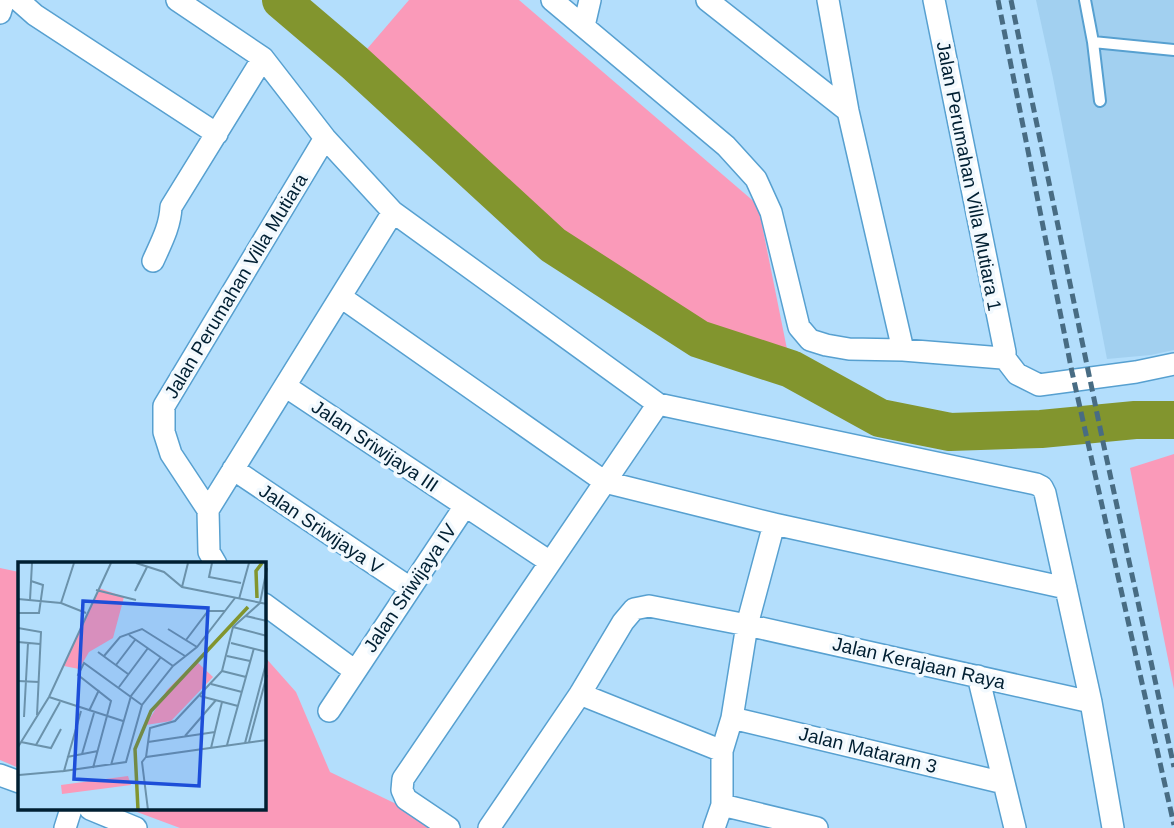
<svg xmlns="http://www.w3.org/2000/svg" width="1174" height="828" font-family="Helvetica,sans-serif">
<rect width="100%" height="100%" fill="#b3defc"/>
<path fill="#a2d0f0" d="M 1036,0 L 1174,0 L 1174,350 L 1151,355 L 1107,359 L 1053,78 Z"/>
<path fill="#fa9ab9" d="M 409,0 L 519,0 L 758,205 L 791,369 L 699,339 L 553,245 L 355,63 Z
M 1174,454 L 1174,689 L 1130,468 Z
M 0,568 L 19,572 L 19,768 L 0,760 Z
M 264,656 L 296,692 L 330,772 L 446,828 L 180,828 L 129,809 L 264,809 Z"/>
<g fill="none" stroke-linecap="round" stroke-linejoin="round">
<path stroke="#82952e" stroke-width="38" d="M 281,0 L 355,63 L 553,245 L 699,339 L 791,369 L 880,418 L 950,432 L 1041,429 L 1135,420 L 1174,420"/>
<defs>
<path id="lane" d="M 1085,0 L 1093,42 L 1100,101
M 1093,42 L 1174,50"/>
<path id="street" d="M 18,0 L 35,15 L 217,134
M 177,0 L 263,58 L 325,138 L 393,212 L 658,404 L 1036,484 L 1042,487 L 1045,493 L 1091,702 L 1113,828
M 552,0 L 726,146 L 756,179 L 771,212 L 799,327 L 810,340 L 826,345 L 849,349 L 903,350 L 1002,358 L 1005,356 L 1005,352 L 934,0
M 707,0 L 848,111
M 828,0 L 848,111 L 903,350
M 0,13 L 4,0
M 584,26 L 590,0
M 153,261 C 161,243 170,227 171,207 L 263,58
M 341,297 L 605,482 L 774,524 L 1066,588
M 1004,357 L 1017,374 L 1039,385 L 1136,372 L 1174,364
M 285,386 L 550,562
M 233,469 L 410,588
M 208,510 L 171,454 L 164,432 L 164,406 L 325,138
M 208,510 L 393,212
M 208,510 L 209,552 L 216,564
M 264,604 L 355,671
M 978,676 L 1015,828
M 580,694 L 722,751
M 329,711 L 465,506
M 732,718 L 1004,783
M 0,775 L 19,782
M 722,805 L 817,828
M 90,809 L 136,828
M 65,828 L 71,809
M 449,828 L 406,799 L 402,790 L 403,779 L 658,404
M 489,828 L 580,694 L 623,622 L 634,609 L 649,606 L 747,625 L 1091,702
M 714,828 L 722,805 L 722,751 L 732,718 L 747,625 L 774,524"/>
</defs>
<use href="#lane" stroke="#57a0d0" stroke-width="14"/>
<use href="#street" stroke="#57a0d0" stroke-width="24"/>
<use href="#lane" stroke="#fff" stroke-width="10"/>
<use href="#street" stroke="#fff" stroke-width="21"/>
<path stroke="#486c83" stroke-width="5" stroke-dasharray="10 5" stroke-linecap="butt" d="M 998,0 L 1072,372 L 1174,825
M 1011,0 L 1103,442 L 1174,767"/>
</g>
<g text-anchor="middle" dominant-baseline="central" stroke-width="7" stroke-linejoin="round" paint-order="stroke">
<g font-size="19" fill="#001f32" stroke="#f2f9fe">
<text transform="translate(969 176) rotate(79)">Jalan Perumahan Villa Mutiara 1</text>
<text transform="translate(236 286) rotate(-59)">Jalan Perumahan Villa Mutiara</text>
<text transform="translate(375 446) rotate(34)">Jalan Sriwijaya III</text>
<text transform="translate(321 529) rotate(34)">Jalan Sriwijaya V</text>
<text transform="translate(410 588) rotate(-56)">Jalan Sriwijaya IV</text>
<text transform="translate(919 663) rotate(13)">Jalan Kerajaan Raya</text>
<text transform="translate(868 750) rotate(14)">Jalan Mataram 3</text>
</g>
</g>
<g transform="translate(18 562)">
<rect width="248" height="248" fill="#b3defc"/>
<path d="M 81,26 L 106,35 L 95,76 L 71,90 L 61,107 L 46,104 ZM 178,99 L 195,115 L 153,159 L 128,163 L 149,128 ZM 110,214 L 113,223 L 44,232 L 43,223 Z" fill="#fa9ab9"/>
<path fill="none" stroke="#82952e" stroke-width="3.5" d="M 239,36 L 238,9 L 244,1M 120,248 L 117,187 L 133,149 L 230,45"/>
<path fill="none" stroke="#6b92ab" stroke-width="2" d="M 118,1 L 146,10 L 164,25 L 249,42M 194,1 L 191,15 L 223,21M 249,6 L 242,41 L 215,65 L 204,109 L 157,159 L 132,166 L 128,195 L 249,178M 164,25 L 170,1M 78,28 L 118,38M 117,29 L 129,5M 0,37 L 43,41 L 68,51M 221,37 L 231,1M 12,38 L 14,1M 43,41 L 56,1M 0,51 L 21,51 L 25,23 L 13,19M 228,54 L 249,59M 215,65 L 249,74M 0,66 L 23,70 L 19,153M 150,67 L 179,85M 111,73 L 155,104M 168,78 L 190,49 L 207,49M 0,80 L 22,82M 213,81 L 249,90M 80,90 L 110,112M 86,94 L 102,75 L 124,67 L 167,94M 209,94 L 232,99M 98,103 L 117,78M 204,109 L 228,115M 0,119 L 21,120M 193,122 L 224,130M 101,125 L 130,86M 182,134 L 220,144M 31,135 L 105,159M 63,149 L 46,209 L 108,200 L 124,143 L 155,104 L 179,85 L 217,36M 71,149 L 81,128M 6,155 L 10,81M 167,174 L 198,138M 3,180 L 33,186 L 43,167M 130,180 L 197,170M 231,180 L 249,113M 227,181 L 249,98M 18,183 L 42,140M 209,183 L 236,86M 0,185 L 31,135 L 93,1M 193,186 L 204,140M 64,192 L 76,151M 49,195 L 80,189M 128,195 L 124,200 L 130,248M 93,203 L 113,134 L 143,95M 75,206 L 93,139 L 60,113 L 66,101 L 124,143M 1,213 L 46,209"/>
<path fill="#1d4ed8" fill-opacity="0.15" stroke="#1d4ed8" stroke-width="3.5" d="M 65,39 L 190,46 L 181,224 L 56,217 Z"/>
<rect width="248" height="248" fill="none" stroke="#001f32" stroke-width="3.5"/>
</g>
</svg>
